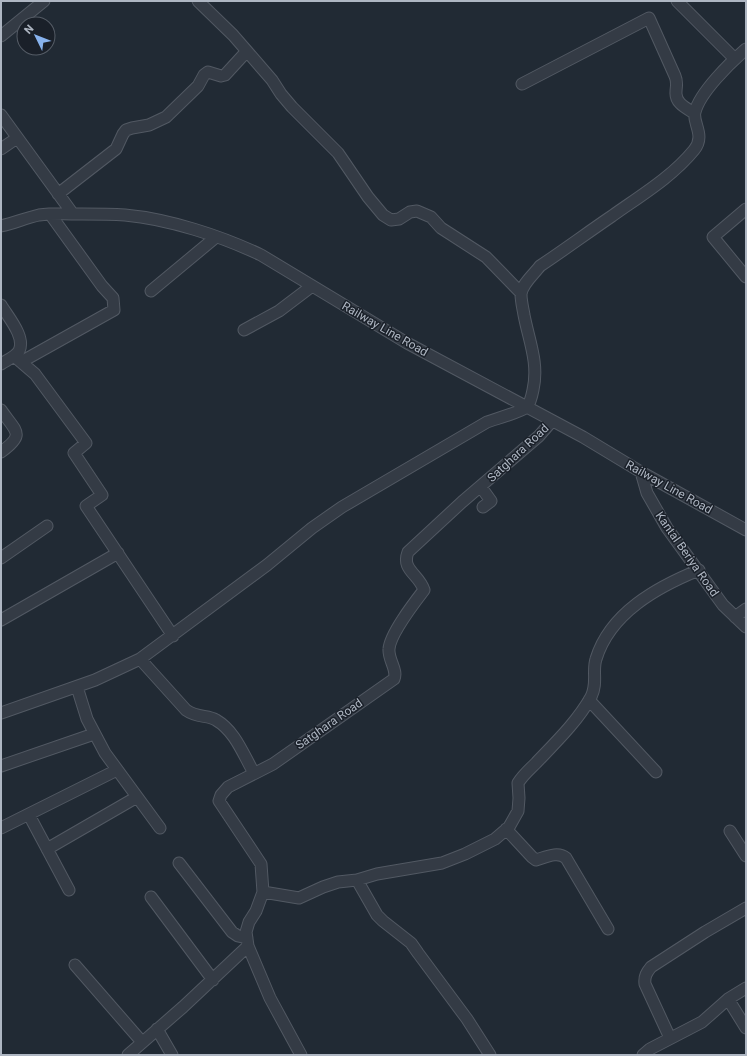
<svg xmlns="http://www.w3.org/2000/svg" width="747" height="1056" font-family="Roboto,sans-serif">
<rect width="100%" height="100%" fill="#212a34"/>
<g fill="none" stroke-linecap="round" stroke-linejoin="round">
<defs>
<path id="minor" d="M 198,1 L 233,35 L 272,80 L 281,94 L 292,107 L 338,153 L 368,197 L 383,215 L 391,220 L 399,219 L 410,212 L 417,211 L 431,217 L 441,228 L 486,257 L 521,293
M 677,1 L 735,59
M 1,36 L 44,1
M 522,84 L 649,18 L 675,76 C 678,83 676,86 676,92 C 675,103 686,108 694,113
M 1,115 L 73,214
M 1,149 L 17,138
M 58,194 L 116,149 L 123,134 L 126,130 L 132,128 L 149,125 L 166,117 L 198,86 L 204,75 L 208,72 L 221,76 L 225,75 L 247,51
M 746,209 L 713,237 L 746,277
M 1,226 C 14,223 26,218 39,215 C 53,213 68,214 82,214 C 96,214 110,214 125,215 C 169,219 221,236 261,255 L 407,343 L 583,437 L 641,472 L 746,530
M 151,291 L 216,237
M 1,305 C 8,317 26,337 19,351 C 15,357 7,360 1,364
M 244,330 L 279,311 L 312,286
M 14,356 L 35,374 L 86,443 L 74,453 L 102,495 L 86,506 L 173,636
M 21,362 L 114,310 L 113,298 L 102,286 L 50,214
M 1,410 C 16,432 26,434 1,452
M 641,472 L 647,493 L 667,528 L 723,605 L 746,627
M 481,487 L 491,501 L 483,507
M 1,558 L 47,526
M 735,617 L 746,609
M 1,620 L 118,553
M 140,659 L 186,710 C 197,718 208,715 216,720 C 235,731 243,754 254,773
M 77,687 L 87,719 L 105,753 L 160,828
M 589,700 L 656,772
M 1,713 L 95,680 L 140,659 L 267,565 L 312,528 L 342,507 L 487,422 C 495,419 521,412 527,407 C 530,403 532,395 533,390 C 539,363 529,341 524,315 C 523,309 521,301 521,294 C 522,284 534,274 540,266 C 564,250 587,233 612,216 C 640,196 672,177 694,150 C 706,135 692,123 695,112 C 700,92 730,63 746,49
M 1,766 L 94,734
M 29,815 L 69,890
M 1,828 L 117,770
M 506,829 L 532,857 L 536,860 C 546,857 558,851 566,858 L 608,929
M 730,831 L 746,856
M 47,849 L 137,797
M 179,863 L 232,932 L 238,936 L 247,938
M 357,880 L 377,915 L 383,921 L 411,943 L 418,953 L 467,1019 L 490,1055
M 263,892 L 299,898 L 323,887 L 338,882 L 357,880 L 377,874 L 442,863 L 465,854 L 495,839 L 509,827 L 518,811 L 519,798 L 518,783 C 523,775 530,769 536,763 C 555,743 577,722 591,697 C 598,683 592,671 596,659 C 610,613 657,587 699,570
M 151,897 L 213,980
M 75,965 L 142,1042
M 728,999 L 746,1028
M 157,1029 L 172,1055
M 670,1038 L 645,984 C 644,976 647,972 651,967 L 705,932 L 746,908
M 128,1055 L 183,1007 L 248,946
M 301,1055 L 270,998 L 248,946 L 246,932 L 249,922 L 256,911 L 263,892 L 261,864 L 219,801 L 221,795 L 228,787 L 273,764 L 394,679 C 398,670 388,660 389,649 C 390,634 414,603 424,590 C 419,574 401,570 408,552 L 462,502 L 539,436 L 552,421
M 643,1055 L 650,1049 L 702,1022 L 728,999 L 746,988"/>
</defs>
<use href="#minor" stroke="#525963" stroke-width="13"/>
<use href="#minor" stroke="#343b45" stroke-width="11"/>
</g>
<g text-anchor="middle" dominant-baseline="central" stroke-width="3" stroke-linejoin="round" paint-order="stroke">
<g font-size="12" fill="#aeb6c2" stroke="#1a2029">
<text transform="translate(385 329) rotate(30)">Railway Line Road</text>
<text transform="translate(518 453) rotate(-43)">Satghara Road</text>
<text transform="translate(669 487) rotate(29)">Railway Line Road</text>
<text transform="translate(687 554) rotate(55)">Kantal Beriya Road</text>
<text transform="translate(329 724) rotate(-35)">Satghara Road</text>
</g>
</g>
<rect width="747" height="1056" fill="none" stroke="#aeb6c2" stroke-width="4"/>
<g transform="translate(36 36) rotate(313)"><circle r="19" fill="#1a2029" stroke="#555c66"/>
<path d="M0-3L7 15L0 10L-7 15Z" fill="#87b2ed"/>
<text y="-6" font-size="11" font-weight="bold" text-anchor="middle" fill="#aeb6c2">N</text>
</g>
</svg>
